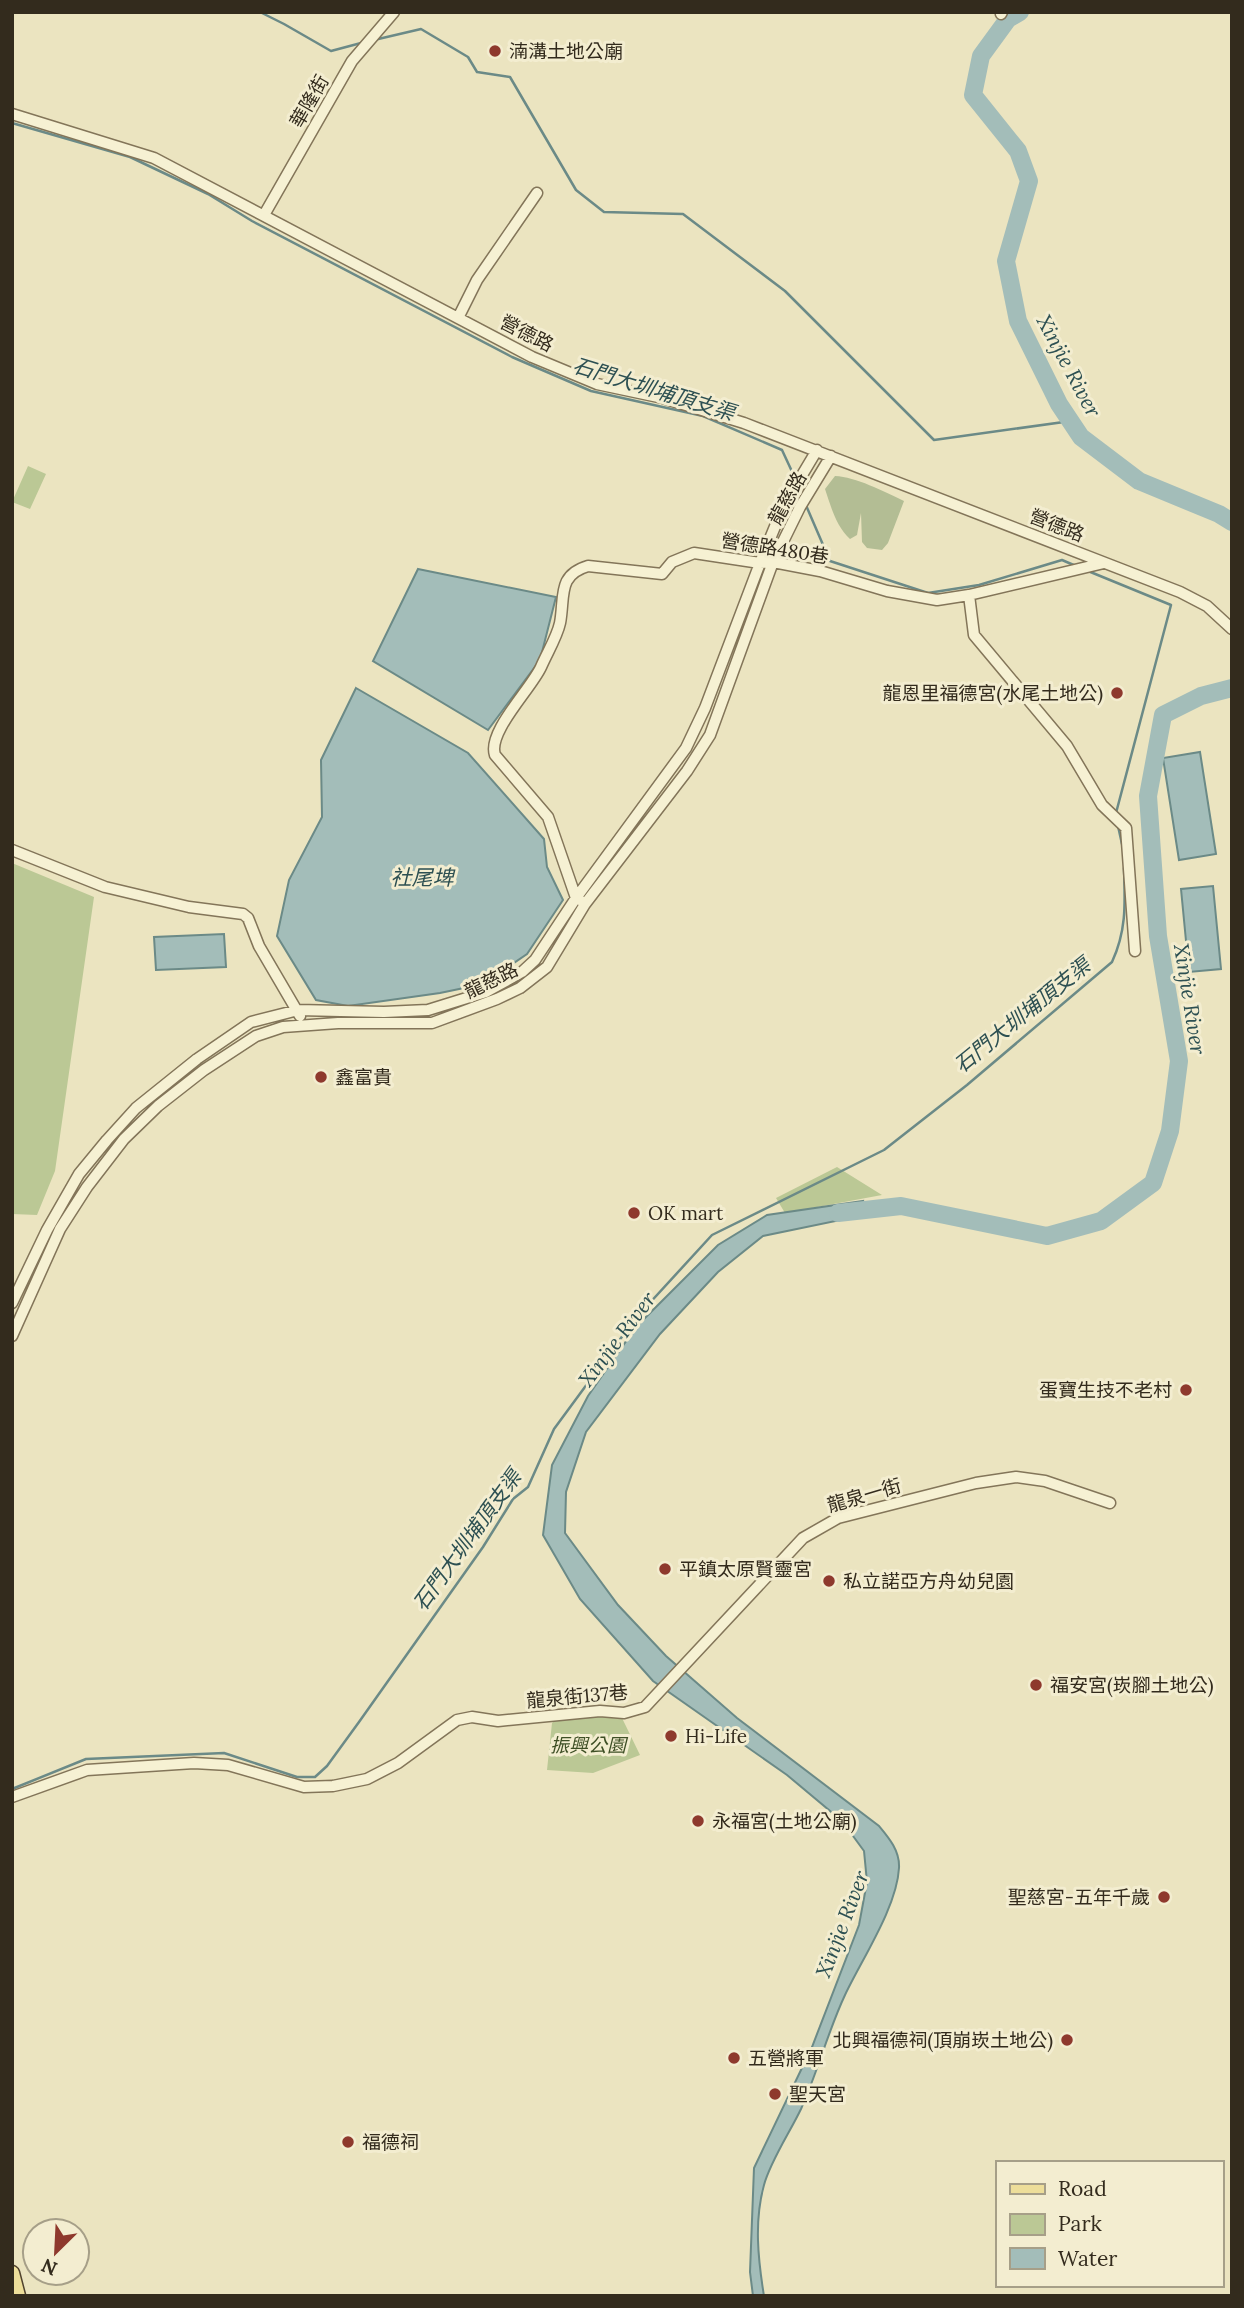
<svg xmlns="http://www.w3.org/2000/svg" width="1244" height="2308" font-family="Lora,'Noto Sans TC',serif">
<rect width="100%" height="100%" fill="#ebe4c0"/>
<path fill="#bbc895" d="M 28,466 L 46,474 L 30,509 L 12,502 Z
M 12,863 L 94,897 L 55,1171 L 37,1215 L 12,1214 Z
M 837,1167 L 882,1195 L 785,1213 L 776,1198 Z
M 616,1716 L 622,1718 L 640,1755 L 593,1773 L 547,1770 L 552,1723 L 557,1718 Z"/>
<path fill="#b3bd94" d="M 835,476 C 856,477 883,491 904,501 L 888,543 L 882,550 L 867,548 L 862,542 L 861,513 L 857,535 L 850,539 C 836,526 831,507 825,489 Z"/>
<path fill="#a3bdb9" stroke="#6b8a87" stroke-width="2" d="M 418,569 L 556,597 L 540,660 L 488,730 L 373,661 Z
M 356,688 L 468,753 L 544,839 L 547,867 L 563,900 L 527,954 L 483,984 L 440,993 L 348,1006 L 316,1000 L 277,936 L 289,880 L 322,817 L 321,760 Z
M 1200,752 L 1216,854 L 1179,860 L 1163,758 Z
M 1213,886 L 1221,969 L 1189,972 L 1181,889 Z
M 224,934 L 226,967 L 156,970 L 154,937 Z
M 863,1201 L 860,1216 L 763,1236 L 718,1272 L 660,1334 L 586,1432 L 566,1492 L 565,1533 L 618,1605 L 666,1656 L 737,1718 L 879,1826 C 889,1838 900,1851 899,1868 C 897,1907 862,1959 845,1995 C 828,2031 818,2071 801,2109 C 790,2132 770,2162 764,2185 C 754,2221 758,2259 764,2296 L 753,2296 L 750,2272 L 754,2168 L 812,2047 L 859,1925 L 867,1882 L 864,1851 L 842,1821 L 787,1775 L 653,1681 L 580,1599 L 543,1535 L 552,1465 L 588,1396 L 636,1327 L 718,1245 L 767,1215 Z"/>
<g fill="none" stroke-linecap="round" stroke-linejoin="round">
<path stroke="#6b8a87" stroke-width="2.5" d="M 260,12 L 284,24 L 331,51 L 361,43
M 374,40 L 421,29 L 468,57 L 477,72 L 510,77 L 576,190 L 604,212 L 683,214 L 785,291 L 934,440 L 1071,421
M 12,123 L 130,157 L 208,194 L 252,221 L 512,357 L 591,391 L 703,416 L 782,450 L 795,478
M 805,503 L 830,561 L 928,593 L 979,585 L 1062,560 L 1076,566
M 1088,571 L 1171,605 L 1116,813
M 1118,826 L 1122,844
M 12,1789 L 86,1759 L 224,1753 L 297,1777 L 315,1777 L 327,1766 L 359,1722 L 483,1547 L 513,1499 L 528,1487 L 554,1429 L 635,1319 L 712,1235 L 884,1150 L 967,1085 L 1112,962 C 1127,930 1125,902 1124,868"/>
<path stroke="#a3bdb9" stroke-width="18" d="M 1020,12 L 1008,19 L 981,56 L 973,95 L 1018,151 L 1029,181 L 1006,261 L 1018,321 L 1059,404 L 1081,437 L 1139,481 L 1219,514 L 1232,522
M 838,1213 L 901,1206 L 1047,1236 L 1101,1221 L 1153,1183 L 1170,1131 L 1179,1061 L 1158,936 L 1148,796 L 1163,715 L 1201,696 L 1232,688"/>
<defs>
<path id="minor" d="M 1001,14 L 1002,12
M 12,114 L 154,158 L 532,357 L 597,384 L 663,398 L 744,423 L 1180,592 L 1207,606 L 1232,629
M 264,215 L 352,61 L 394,12
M 458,318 L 477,280 L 537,193
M 969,595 L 974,635 L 1067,746 L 1102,805 L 1126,828 L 1135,951
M 12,850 L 105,887 L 189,907 L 243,914 L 248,918 L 259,946 L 300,1016
M 580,900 L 576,898 L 548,817 L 495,755 C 487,732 531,689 541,667 C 547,653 557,637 560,623 C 565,597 557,575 588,566 L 662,574 L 672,562 L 694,553 L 760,563 L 773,562 L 820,571 L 887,591 L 937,600 L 969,595 L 1104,563
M 12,1303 L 47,1230 L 79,1174 L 107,1140 L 136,1108 L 197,1059 L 251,1022 L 298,1010 L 384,1012 L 428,1010 L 486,992 L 522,972 L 535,960 L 576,898 L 686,748 L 705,708 L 760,563 L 783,507 L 817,450
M 12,1336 L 60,1229 L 87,1187 L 124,1139 L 158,1106 L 204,1070 L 256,1036 L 283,1027 L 338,1023 L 432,1023 L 497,999 L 520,988 L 547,967 L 585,904 L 687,771 L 710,735 L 773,562 L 800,507 L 831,456
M 12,1797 L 87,1770 L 194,1763 L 228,1765 L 304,1787 L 333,1786 L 367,1779 L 398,1763 L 457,1720 L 472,1717 L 498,1721 L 600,1711 L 624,1713 L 645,1707 L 803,1538 L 838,1518 L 976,1483 L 1016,1477 L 1045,1481 L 1110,1503"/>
<path id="major" d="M 12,2273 L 18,2296"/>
</defs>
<use href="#minor" stroke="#837559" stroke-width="13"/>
<use href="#major" stroke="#51432e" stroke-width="17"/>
<use href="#minor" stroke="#f6f1d3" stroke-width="10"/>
<use href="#major" stroke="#edde9a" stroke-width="14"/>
</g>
<g fill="#8e392d" stroke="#f3edd0" stroke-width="2.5">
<circle cx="495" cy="51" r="7"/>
<circle cx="1117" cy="693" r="7"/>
<circle cx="321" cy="1077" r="7"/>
<circle cx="634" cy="1213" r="7"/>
<circle cx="1186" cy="1390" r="7"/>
<circle cx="665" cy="1569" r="7"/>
<circle cx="829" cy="1581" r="7"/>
<circle cx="1036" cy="1685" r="7"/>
<circle cx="671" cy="1736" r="7"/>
<circle cx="698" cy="1821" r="7"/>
<circle cx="1164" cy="1897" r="7"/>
<circle cx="1067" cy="2040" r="7"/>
<circle cx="734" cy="2058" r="7"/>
<circle cx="775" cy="2094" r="7"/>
<circle cx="348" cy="2142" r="7"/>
</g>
<g text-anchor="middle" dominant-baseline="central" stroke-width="6" stroke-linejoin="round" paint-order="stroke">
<g font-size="19" fill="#332b1d" stroke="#f3edd0" text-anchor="start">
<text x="509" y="51">湳溝土地公廟</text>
<text x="1103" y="693" text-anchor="end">龍恩里福德宮(水尾土地公)</text>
<text x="335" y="1077">鑫富貴</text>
<text x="648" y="1213">OK mart</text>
<text x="1172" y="1390" text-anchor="end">蛋寶生技不老村</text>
<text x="679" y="1569">平鎮太原賢靈宮</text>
<text x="843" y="1581">私立諾亞方舟幼兒園</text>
<text x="1050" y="1685">福安宮(崁腳土地公)</text>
<text x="685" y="1736">Hi-Life</text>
<text x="712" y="1821">永福宮(土地公廟)</text>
<text x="1150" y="1897" text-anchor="end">聖慈宮-五年千歲</text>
<text x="1053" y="2040" text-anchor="end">北興福德祠(頂崩崁土地公)</text>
<text x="748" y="2058">五營將軍</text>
<text x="789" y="2094">聖天宮</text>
<text x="362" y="2142">福德祠</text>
</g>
<g font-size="19" fill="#332b1d" stroke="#f3edd0">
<text transform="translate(309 101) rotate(-60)">華隆街</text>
<text transform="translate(527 333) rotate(27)">營德路</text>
<text transform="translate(787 498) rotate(-61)">龍慈路</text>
<text transform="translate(1057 525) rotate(21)">營德路</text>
<text transform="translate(775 548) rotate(9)">營德路480巷</text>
<text transform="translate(491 980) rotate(-26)">龍慈路</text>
<text transform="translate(864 1495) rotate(-16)">龍泉一街</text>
<text transform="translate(577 1696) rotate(-5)">龍泉街137巷</text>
</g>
<g font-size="19" font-style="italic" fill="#3e4f25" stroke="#f3edd0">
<text x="588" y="1745">振興公園</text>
</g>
<g font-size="21" font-style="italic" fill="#2d5052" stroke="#f3edd0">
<text transform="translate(1069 366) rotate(62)">Xinjie River</text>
<text transform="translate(654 389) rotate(17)">石門大圳埔頂支渠</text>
<text x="422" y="877">社尾埤</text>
<text transform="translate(1190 999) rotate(81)">Xinjie River</text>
<text transform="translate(1022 1015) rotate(-39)">石門大圳埔頂支渠</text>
<text transform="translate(617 1339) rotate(-53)">Xinjie River</text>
<text transform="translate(467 1540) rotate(-54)">石門大圳埔頂支渠</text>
<text transform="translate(842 1924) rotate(-69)">Xinjie River</text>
</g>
</g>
<rect width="1244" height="2308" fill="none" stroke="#332b1d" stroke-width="28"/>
<rect x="996" y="2161" width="228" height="126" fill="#f3edd0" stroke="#a69f88" stroke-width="2"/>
<rect x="1010" y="2184" width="35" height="10" fill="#edde9a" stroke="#a69f88" stroke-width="2"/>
<text x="1058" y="2196" font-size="21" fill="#332b1d">Road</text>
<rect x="1010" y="2214" width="35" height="21" fill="#bbc895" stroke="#a69f88" stroke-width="2"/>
<text x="1058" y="2231" font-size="21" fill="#332b1d">Park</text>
<rect x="1010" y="2248" width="35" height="21" fill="#a3bdb9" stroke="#a69f88" stroke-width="2"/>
<text x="1058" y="2266" font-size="21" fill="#332b1d">Water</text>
<g transform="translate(56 2252) rotate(204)"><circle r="33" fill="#f3edd0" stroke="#a69f88" stroke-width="2"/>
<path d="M0-5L12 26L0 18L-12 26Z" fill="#8e392d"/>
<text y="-10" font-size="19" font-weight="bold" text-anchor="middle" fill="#332b1d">N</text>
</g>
</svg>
